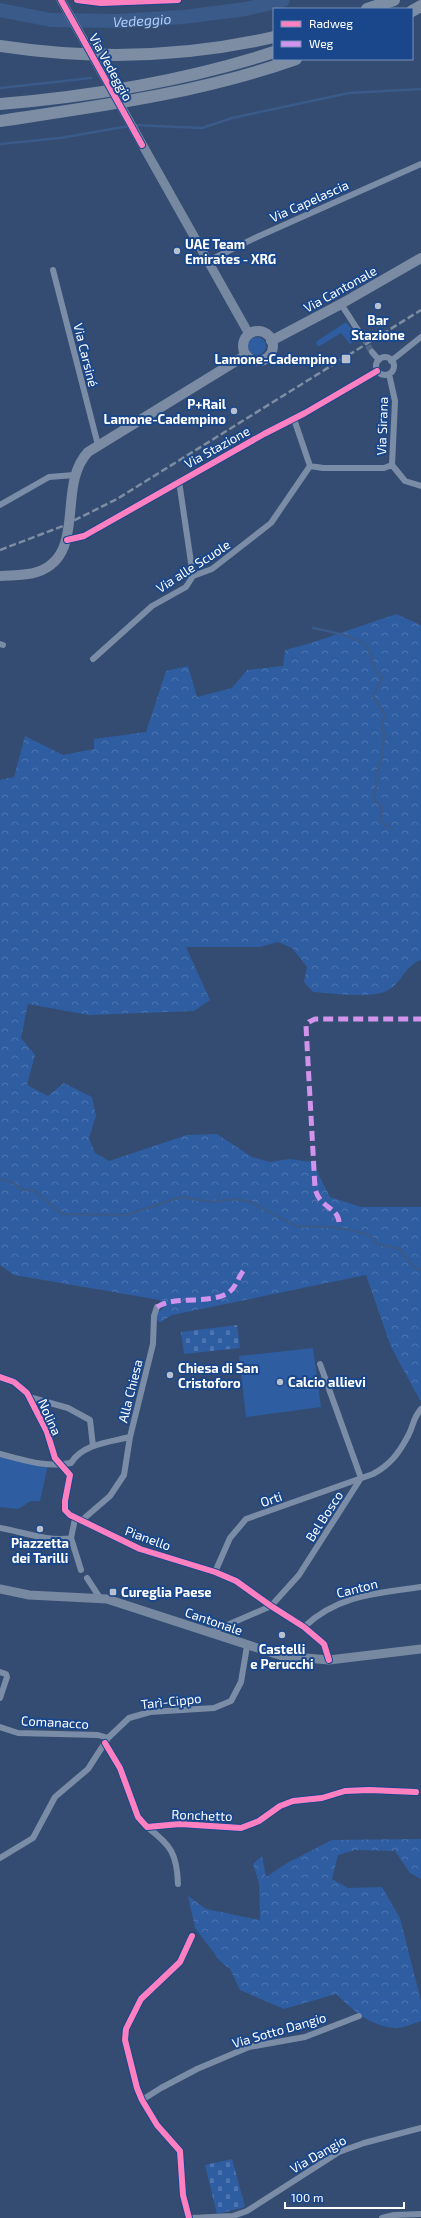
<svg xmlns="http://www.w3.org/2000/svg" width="421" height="2218" font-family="'Exo 2',sans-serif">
<defs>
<pattern id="forest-crowns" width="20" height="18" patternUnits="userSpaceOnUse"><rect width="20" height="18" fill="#2e5da1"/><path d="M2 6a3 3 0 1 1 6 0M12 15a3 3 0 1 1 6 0" fill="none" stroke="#4d75af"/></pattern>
<pattern id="cemetery-stones" width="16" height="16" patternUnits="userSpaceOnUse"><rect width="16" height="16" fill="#2e5da1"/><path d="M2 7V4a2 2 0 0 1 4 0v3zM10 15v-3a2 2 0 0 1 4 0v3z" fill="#4d75af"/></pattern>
</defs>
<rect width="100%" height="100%" fill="#344c71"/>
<path fill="#2e5da1" d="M 346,322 L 355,333 L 357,339 L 350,344 L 341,333 L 318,347 L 316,342 Z
M248 346a9 9 0 1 1 18 0a9 9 0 1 1-18 0Z
M 313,1348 L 321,1407 L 246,1417 L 239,1356 Z
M 0,1454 L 48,1465 L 40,1501 L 31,1501 L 18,1509 L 0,1507 Z"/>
<path fill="url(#forest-crowns)" d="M 396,614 L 421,625 L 421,960 C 406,965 402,981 390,989 C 376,1000 331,993 313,992 L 304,982 L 307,967 L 292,948 L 278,942 L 260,947 L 186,947 L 210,1000 L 194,1011 L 89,1015 L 28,1004 L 21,1038 L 35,1055 L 27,1085 L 48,1096 L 64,1083 L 92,1097 L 96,1116 L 89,1138 L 95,1153 L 109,1161 L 187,1135 L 217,1134 L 252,1157 L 270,1162 L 289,1159 L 312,1162 L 330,1197 L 361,1207 L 421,1207 L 421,1402 L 391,1347 L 366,1275 L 172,1315 L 161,1322 L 159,1322 L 155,1316 L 163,1308 L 160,1300 L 14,1275 L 0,1265 L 0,780 L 14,777 L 25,736 L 63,755 L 94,749 L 94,739 L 146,732 L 166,671 L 188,666 L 197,697 L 232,688 L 247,670 L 283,666 L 285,650 L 311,643 Z
M 421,1839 L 421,1879 L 410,1873 L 395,1851 L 355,1850 L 338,1855 L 332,1879 L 348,1888 L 382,1887 L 400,1918 L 421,2001 L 421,2021 C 414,2023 404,2028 397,2028 C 371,2027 354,2011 336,1994 L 284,2009 L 240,1990 L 230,1969 L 221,1962 L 195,1928 L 188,1896 L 206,1909 L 260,1920 L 259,1883 L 253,1864 L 262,1856 L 266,1877 L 287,1863 L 332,1840 Z"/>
<path fill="url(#cemetery-stones)" d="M 237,1325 L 240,1348 L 184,1354 L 181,1332 Z
M 232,2159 L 245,2207 L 217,2214 L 205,2165 Z"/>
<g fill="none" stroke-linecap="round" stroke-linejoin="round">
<path stroke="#3a5a8a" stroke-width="2.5" d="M 0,88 L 91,78
M 134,125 L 202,128 L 232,118 L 349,93 L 421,89
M 0,144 L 60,138 L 129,126
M 313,628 C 326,631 360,636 368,648 C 372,653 371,656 372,662 C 373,669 378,673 382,678 C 380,685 375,689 373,696 L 385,715 L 382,724 L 384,734 L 382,758 L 377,772 L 377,785 L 374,792 L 374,799 L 382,807 L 381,821 L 391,829
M 0,1179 L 14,1183 L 22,1190 L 34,1190 L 62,1214 L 126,1215 L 181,1197 L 212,1202 L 235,1199 L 251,1202 L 296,1226 L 330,1227 L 351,1230 L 369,1235 L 377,1244 L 400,1249 L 412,1266 L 421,1270"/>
<path stroke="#3a5a8a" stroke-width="14" id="s1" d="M 0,10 L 51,20 L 119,21 L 183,17 L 246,9 L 283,0"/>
<path stroke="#526786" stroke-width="6" stroke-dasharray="6 3" stroke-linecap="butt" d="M 363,338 L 372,352"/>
<path stroke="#7b8da6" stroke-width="6" d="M 77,0 L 101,3 L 178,0
M 208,261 L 257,237 L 421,164
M 53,270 L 98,445
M 341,304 L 363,338
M 372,352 L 379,360
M376 366a9 9 0 1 1 18 0a9 9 0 1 1-18 0Z
M 391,361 L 421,337
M 389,374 L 395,401 L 392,465 L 405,481 L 421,486
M 310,466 L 323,468 L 384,468 L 392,465
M 179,481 L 193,576
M 0,505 L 49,477 L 74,475
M 67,540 L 84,536 L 264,434 L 305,413 L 377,371
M 0,644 L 3,645
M 93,659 L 152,606 L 186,587 L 193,576 L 212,569 L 271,523 L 310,466 L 294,419
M 0,1377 L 14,1382 L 27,1393 L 47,1432 L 55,1458 L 70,1475 L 65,1501 L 65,1510 L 70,1515 L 140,1549 L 215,1572 L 236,1581 L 271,1606 L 304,1627 L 324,1644 L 329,1660
M 29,1397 L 68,1408 L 90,1420 L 93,1446
M 0,1454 C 24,1460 46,1468 71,1463 C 82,1444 110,1442 130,1437 L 153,1344 L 154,1316 L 157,1307
M 75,1519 L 71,1538 L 81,1570
M 81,1521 L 110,1496 L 124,1475 L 130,1437
M 0,1528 C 24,1532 47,1542 71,1538
M 215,1572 L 230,1538 L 246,1519 L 373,1474 C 390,1465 399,1453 408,1436 C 414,1425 412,1420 421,1409
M 87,1578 L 100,1598
M 304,1627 C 338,1595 377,1593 421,1587
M 209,1633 L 271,1606 L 299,1575 L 361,1478 L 320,1364
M 0,1672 L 6,1674 L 7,1677 L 0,1698
M 0,1727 L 18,1733 L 98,1735 L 108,1738
M 105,1743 L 120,1768 L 138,1817 L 147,1827 L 180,1824 L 241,1828 L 259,1821 L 280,1806 L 293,1801 L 322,1798 L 345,1791 L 369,1790 L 416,1792
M 147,1827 C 171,1845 177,1854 178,1884
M 0,1858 L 33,1838 L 55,1797 L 88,1769 L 108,1738 L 129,1718 L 150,1712 L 214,1708 L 231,1701 L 241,1682 L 247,1646
M 142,2100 L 161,2088 L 197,2069 L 249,2047 L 305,2037 L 359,2016
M 189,2218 L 183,2195 L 180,2151 L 157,2125 L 142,2100 L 137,2088 L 125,2040 L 126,2029 L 141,1999 L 180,1962 L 192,1936
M 191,2218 L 233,2216 L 247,2211 L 339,2152 L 364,2143 L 421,2128
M 382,2218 L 394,2215 L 421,2214"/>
<path stroke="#7788a1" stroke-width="9" d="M 61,0 L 249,334
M 0,1589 L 29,1595 L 107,1599 L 282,1656 L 329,1660 L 421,1649"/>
<path stroke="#7a8ba3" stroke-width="10" d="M243 346a15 15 0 1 1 30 0a15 15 0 1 1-30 0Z
M 271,341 L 341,304 L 421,258
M 0,576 C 12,575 25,576 37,572 C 88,555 56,486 88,452 L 246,355"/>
<path stroke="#7c8da4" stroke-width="12" d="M 367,9 L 394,0
M 412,11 L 421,6
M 0,46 C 92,60 183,58 274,37
M 0,104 C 93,96 185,81 274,52
M 0,121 C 100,106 200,93 296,59"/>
<path stroke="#7c8da4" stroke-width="2.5" stroke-dasharray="7 3" stroke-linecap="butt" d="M 0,550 L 63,526 L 117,499 L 421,310"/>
<path stroke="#d193ec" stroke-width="5" stroke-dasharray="10 5" stroke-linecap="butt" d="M 339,1222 C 338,1207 319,1208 315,1188 L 306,1026 L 309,1022 L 315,1019 L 421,1019
M 157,1307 C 175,1295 208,1305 228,1293 C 236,1288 238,1277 244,1270"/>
<defs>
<path id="cycleway" d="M 61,0 L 142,145
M 77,0 L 101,3 L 178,0
M 67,540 L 84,536 L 264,434 L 305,413 L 377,371
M 0,1377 L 14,1382 L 27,1393 L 47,1432 L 55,1458 L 70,1475 L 65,1501 L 65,1510 L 70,1515 L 140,1549 L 215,1572 L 236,1581 L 271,1606 L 304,1627 L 324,1644 L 329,1660
M 105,1743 L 120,1768 L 138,1817 L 147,1827 L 180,1824 L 241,1828 L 259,1821 L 280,1806 L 293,1801 L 322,1798 L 345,1791 L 369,1790 L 416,1792
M 189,2218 L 183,2195 L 180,2151 L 157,2125 L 142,2100 L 137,2088 L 125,2040 L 126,2029 L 141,1999 L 180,1962 L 192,1936"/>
</defs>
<use href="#cycleway" stroke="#1a478b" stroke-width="8"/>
<use href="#cycleway" stroke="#ff80c0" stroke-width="6"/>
</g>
<g fill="#b8c0cd" stroke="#1a478b" stroke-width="1.5">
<circle cx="177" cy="251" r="4"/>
<circle cx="378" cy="306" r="4"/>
<rect x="341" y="354" width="10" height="10" rx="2"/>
<circle cx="234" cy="411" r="4"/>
<circle cx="170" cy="1375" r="4"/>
<circle cx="280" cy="1382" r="4"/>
<circle cx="40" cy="1529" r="4"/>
<rect x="109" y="1588" width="8" height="8" rx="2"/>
<circle cx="282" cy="1635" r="4"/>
</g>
<g text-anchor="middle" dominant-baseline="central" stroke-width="4" stroke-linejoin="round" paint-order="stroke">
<g font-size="13" fill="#fff" stroke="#1a478b">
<text transform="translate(111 67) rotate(61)">Via Vedeggio</text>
<text transform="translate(309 201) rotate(-24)">Via Capelascia</text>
<text transform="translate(340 289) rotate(-29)">Via Cantonale</text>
<text transform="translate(86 355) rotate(76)">Via Carsiné</text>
<text transform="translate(382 426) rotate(-88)">Via Sirana</text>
<text transform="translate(217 447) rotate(-29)">Via Stazione</text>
<text transform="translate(193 566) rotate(-33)">Via alle Scuole</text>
<text transform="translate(130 1391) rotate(-76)">Alla Chiesa</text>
<text transform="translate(50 1417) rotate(66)">Nolina</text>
<text transform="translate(271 1499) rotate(-19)">Orti</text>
<text transform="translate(324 1516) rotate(-57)">Bel Bosco</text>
<text transform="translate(148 1538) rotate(20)">Pianello</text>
<text transform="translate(357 1588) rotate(-14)">Canton</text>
<text transform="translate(214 1621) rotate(19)">Cantonale</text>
<text transform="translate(171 1701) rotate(-6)">Tarì-Cippo</text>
<text transform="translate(55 1722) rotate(3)">Comanacco</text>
<text transform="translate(202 1815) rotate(2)">Ronchetto</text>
<text transform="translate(279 2030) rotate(-16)">Via Sotto Dangio</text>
<text transform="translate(318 2154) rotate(-30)">Via Dangio</text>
</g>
<g font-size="13" font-weight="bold" fill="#fff" stroke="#1a478b" text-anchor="start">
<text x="185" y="244">UAE Team<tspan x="185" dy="15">Emirates - XRG</tspan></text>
<text x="378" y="320" text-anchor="middle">Bar<tspan x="378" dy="15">Stazione</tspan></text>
<text x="337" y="359" text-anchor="end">Lamone-Cadempino</text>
<text x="226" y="404" text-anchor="end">P+Rail<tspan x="226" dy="15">Lamone-Cadempino</tspan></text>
<text x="178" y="1368">Chiesa di San<tspan x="178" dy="15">Cristoforo</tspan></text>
<text x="288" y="1382">Calcio allievi</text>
<text x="40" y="1543" text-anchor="middle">Piazzetta<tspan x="40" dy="15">dei Tarilli</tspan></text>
<text x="121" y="1592">Cureglia Paese</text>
<text x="282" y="1649" text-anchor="middle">Castelli<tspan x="282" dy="15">e Perucchi</tspan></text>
</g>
<g font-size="14" font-style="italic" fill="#b1cdf5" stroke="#1a478b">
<text stroke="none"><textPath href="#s1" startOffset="143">Vedeggio</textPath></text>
</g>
</g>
<rect x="273" y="8" width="140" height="52" fill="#1a478b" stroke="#7691b9"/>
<rect x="281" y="21" width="20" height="6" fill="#ff80c0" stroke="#7691b9"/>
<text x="309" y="28" font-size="12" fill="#ffffff">Radweg</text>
<rect x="281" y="41" width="20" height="6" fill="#d193ec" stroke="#7691b9"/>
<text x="309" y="48" font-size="12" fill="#ffffff">Weg</text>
<path d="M285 2202v6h119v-6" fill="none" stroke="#ffffff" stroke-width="2"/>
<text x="291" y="2202" font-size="12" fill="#ffffff" stroke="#1a478b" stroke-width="3" paint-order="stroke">100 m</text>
</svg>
